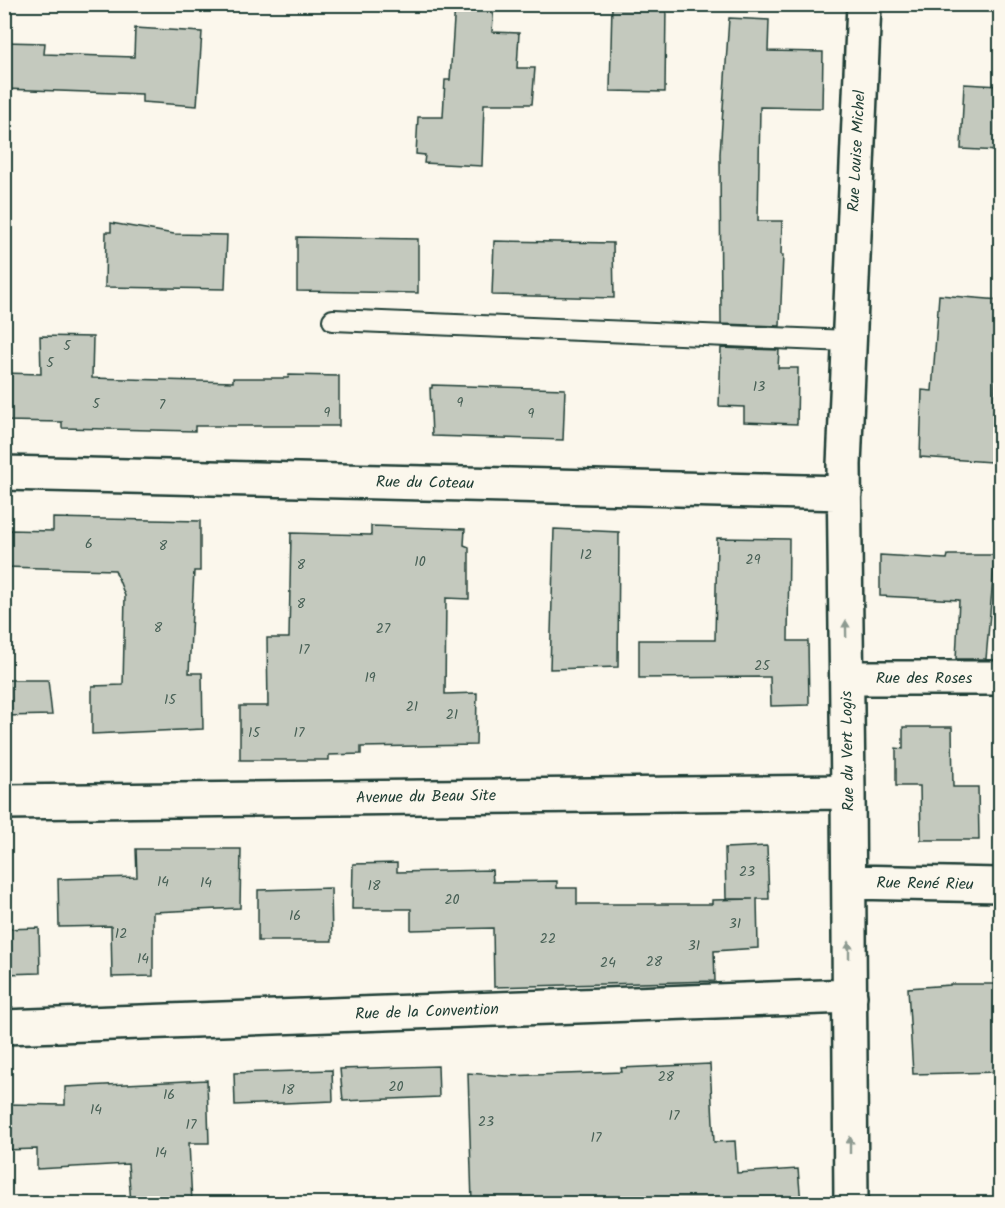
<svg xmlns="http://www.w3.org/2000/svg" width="1005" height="1208" font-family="Kalam,sans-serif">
<rect width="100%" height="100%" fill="#fbf7ec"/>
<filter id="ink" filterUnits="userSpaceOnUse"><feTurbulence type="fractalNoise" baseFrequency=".0167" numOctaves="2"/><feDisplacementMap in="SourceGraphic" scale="12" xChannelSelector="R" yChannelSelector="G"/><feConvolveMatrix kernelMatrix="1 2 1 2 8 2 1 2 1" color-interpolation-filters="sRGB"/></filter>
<g filter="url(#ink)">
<path fill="#c4c9be" stroke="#1f3d34" stroke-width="1.5" d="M 455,4 L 494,4 L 492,32 L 519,33 L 517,68 L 535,68 L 532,104 L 484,104 L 482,166 L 424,163 L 425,155 L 416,154 L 418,117 L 443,117 L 445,80 L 450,80 Z
M 612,4 L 666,4 L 665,92 L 610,91 Z
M 729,18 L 769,20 L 768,51 L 823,52 L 822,108 L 760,107 L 758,221 L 782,221 L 781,255 L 783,255 L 780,326 L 721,324 L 720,154 Z
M 135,28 L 202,32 L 197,106 L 142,102 L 142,94 L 4,89 L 4,42 L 45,43 L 44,54 L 134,57 Z
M 964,84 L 1000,86 L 1000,151 L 961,149 Z
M 111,223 L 174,234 L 227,235 L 225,289 L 105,287 L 106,232 L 111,232 Z
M 297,237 L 418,239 L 418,293 L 297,291 Z
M 494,241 L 613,243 L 614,298 L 492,295 Z
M 939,295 L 1000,300 L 1000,338 L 998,367 L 996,367 L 991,462 L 920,457 L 922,390 L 932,391 Z
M 40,336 L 93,337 L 92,378 L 233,382 L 233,378 L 288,378 L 289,375 L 339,376 L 339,426 L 195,426 L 195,431 L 62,428 L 62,422 L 4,421 L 4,373 L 41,374 Z
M 721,348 L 779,350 L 778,368 L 798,368 L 797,424 L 744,422 L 744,407 L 719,406 Z
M 432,385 L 565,389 L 563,440 L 432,436 L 430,388 L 432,388 Z
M 53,518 L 200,521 L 200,571 L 194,571 L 189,673 L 202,673 L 203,729 L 92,734 L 92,686 L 123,685 L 125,596 L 115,570 L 4,567 L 4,535 L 8,535 L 8,530 L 53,531 Z
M 371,526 L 465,529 L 464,545 L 469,547 L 469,599 L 446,598 L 445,694 L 477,693 L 476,745 L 361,747 L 361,754 L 329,755 L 329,760 L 240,760 L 240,706 L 268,706 L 267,638 L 289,638 L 291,533 L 371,535 Z
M 554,529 L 619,532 L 618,667 L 550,669 Z
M 717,538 L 789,539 L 788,641 L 808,641 L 809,705 L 771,706 L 770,677 L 639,678 L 639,640 L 715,640 Z
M 880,555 L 947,559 L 948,555 L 995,555 L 986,659 L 956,659 L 959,600 L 880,596 Z
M 4,680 L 48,680 L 52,715 L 4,716 Z
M 903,727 L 952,727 L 953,787 L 978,787 L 979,840 L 921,840 L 920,786 L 896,786 L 896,748 L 903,749 Z
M 767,846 L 769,899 L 757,899 L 758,948 L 714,951 L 715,981 L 494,987 L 493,928 L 411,930 L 411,909 L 352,909 L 353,864 L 397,863 L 397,872 L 492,870 L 493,882 L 557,881 L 557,888 L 577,888 L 577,904 L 712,904 L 712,900 L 753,899 L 726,899 L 725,848 Z
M 136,849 L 241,849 L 240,908 L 153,912 L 153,976 L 112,977 L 111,926 L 59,927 L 58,879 L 137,877 Z
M 331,888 L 332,941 L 258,941 L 258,890 Z
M 39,928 L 40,973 L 4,974 L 4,929 Z
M 950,984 L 1000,984 L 1000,1072 L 913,1074 L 908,988 L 950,985 Z
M 710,1064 L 714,1142 L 735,1141 L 737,1173 L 798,1169 L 801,1203 L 472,1203 L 468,1073 L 506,1076 L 622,1072 L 621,1068 Z
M 438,1066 L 439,1097 L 343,1101 L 340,1069 Z
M 332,1070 L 333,1101 L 235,1105 L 234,1073 Z
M 207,1080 L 209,1143 L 189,1143 L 192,1203 L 131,1203 L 128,1164 L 37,1169 L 37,1149 L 4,1150 L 4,1104 L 65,1105 L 65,1087 Z"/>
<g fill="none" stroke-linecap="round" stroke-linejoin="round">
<defs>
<path id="service" d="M 333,320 L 849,341"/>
<path id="minor" d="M 4,473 L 845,493
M 847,678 L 1000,678
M 4,802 L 848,792
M 849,882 L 1000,885
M 4,1027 L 850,996
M 851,1204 L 848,792 L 844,465 L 864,4"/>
</defs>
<use href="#service" stroke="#1f3d34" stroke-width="24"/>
<use href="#minor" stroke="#1f3d34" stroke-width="38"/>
<use href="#service" stroke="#fbf7ec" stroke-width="20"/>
<use href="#minor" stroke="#fbf7ec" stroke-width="33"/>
</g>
<defs><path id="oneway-solid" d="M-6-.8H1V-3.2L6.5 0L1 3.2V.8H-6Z" transform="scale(1.5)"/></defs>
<g fill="#8d9a90">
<use href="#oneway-solid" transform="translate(846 629) rotate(-91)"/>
<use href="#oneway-solid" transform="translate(849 950) rotate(-90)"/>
<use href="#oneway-solid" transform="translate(850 1145) rotate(-90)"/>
</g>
</g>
<g text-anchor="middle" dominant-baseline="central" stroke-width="4.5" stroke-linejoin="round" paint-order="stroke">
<g font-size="14" fill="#486056">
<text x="67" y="346">5</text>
<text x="50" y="363">5</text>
<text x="759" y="387">13</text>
<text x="460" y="403">9</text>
<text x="96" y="404">5</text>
<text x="162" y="405">7</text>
<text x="327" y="413">9</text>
<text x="531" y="414">9</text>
<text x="89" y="544">6</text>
<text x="163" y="546">8</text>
<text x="586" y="555">12</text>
<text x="753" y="560">29</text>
<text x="420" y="562">10</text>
<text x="301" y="565">8</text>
<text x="301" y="604">8</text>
<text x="158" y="628">8</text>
<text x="383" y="629">27</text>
<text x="304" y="650">17</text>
<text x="762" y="666">25</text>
<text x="370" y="678">19</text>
<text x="170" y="700">15</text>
<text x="412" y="707">21</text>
<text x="452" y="715">21</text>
<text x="254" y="733">15</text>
<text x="299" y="733">17</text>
<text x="747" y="872">23</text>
<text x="163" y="882">14</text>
<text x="206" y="883">14</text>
<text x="374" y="886">18</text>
<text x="452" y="900">20</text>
<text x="295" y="916">16</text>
<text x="735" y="924">31</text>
<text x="121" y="934">12</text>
<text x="548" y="939">22</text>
<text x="694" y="946">31</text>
<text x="143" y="959">14</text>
<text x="654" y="962">28</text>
<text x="608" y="963">24</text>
<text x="666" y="1077">28</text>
<text x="396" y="1087">20</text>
<text x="288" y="1090">18</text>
<text x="169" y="1095">16</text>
<text x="96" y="1110">14</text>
<text x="674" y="1116">17</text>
<text x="486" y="1122">23</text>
<text x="191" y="1125">17</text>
<text x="596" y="1138">17</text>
<text x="161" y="1153">14</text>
</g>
<g font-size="16" fill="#1f3d34" stroke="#fbf7ec">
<text transform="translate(857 151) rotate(-87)">Rue Louise Michel</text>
<text transform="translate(425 483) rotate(1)">Rue du Coteau</text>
<text x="924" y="678">Rue des Roses</text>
<text transform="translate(848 751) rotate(-91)">Rue du Vert Logis</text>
<text transform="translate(426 797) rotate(-1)">Avenue du Beau Site</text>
<text transform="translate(925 884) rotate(1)">Rue René Rieu</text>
<text transform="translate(427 1012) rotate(-2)">Rue de la Convention</text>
</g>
</g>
<rect width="1005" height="1208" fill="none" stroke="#fbf7ec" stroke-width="24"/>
<rect x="12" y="12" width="981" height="1184" fill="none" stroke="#1f3d34" stroke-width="2" filter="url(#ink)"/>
</svg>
